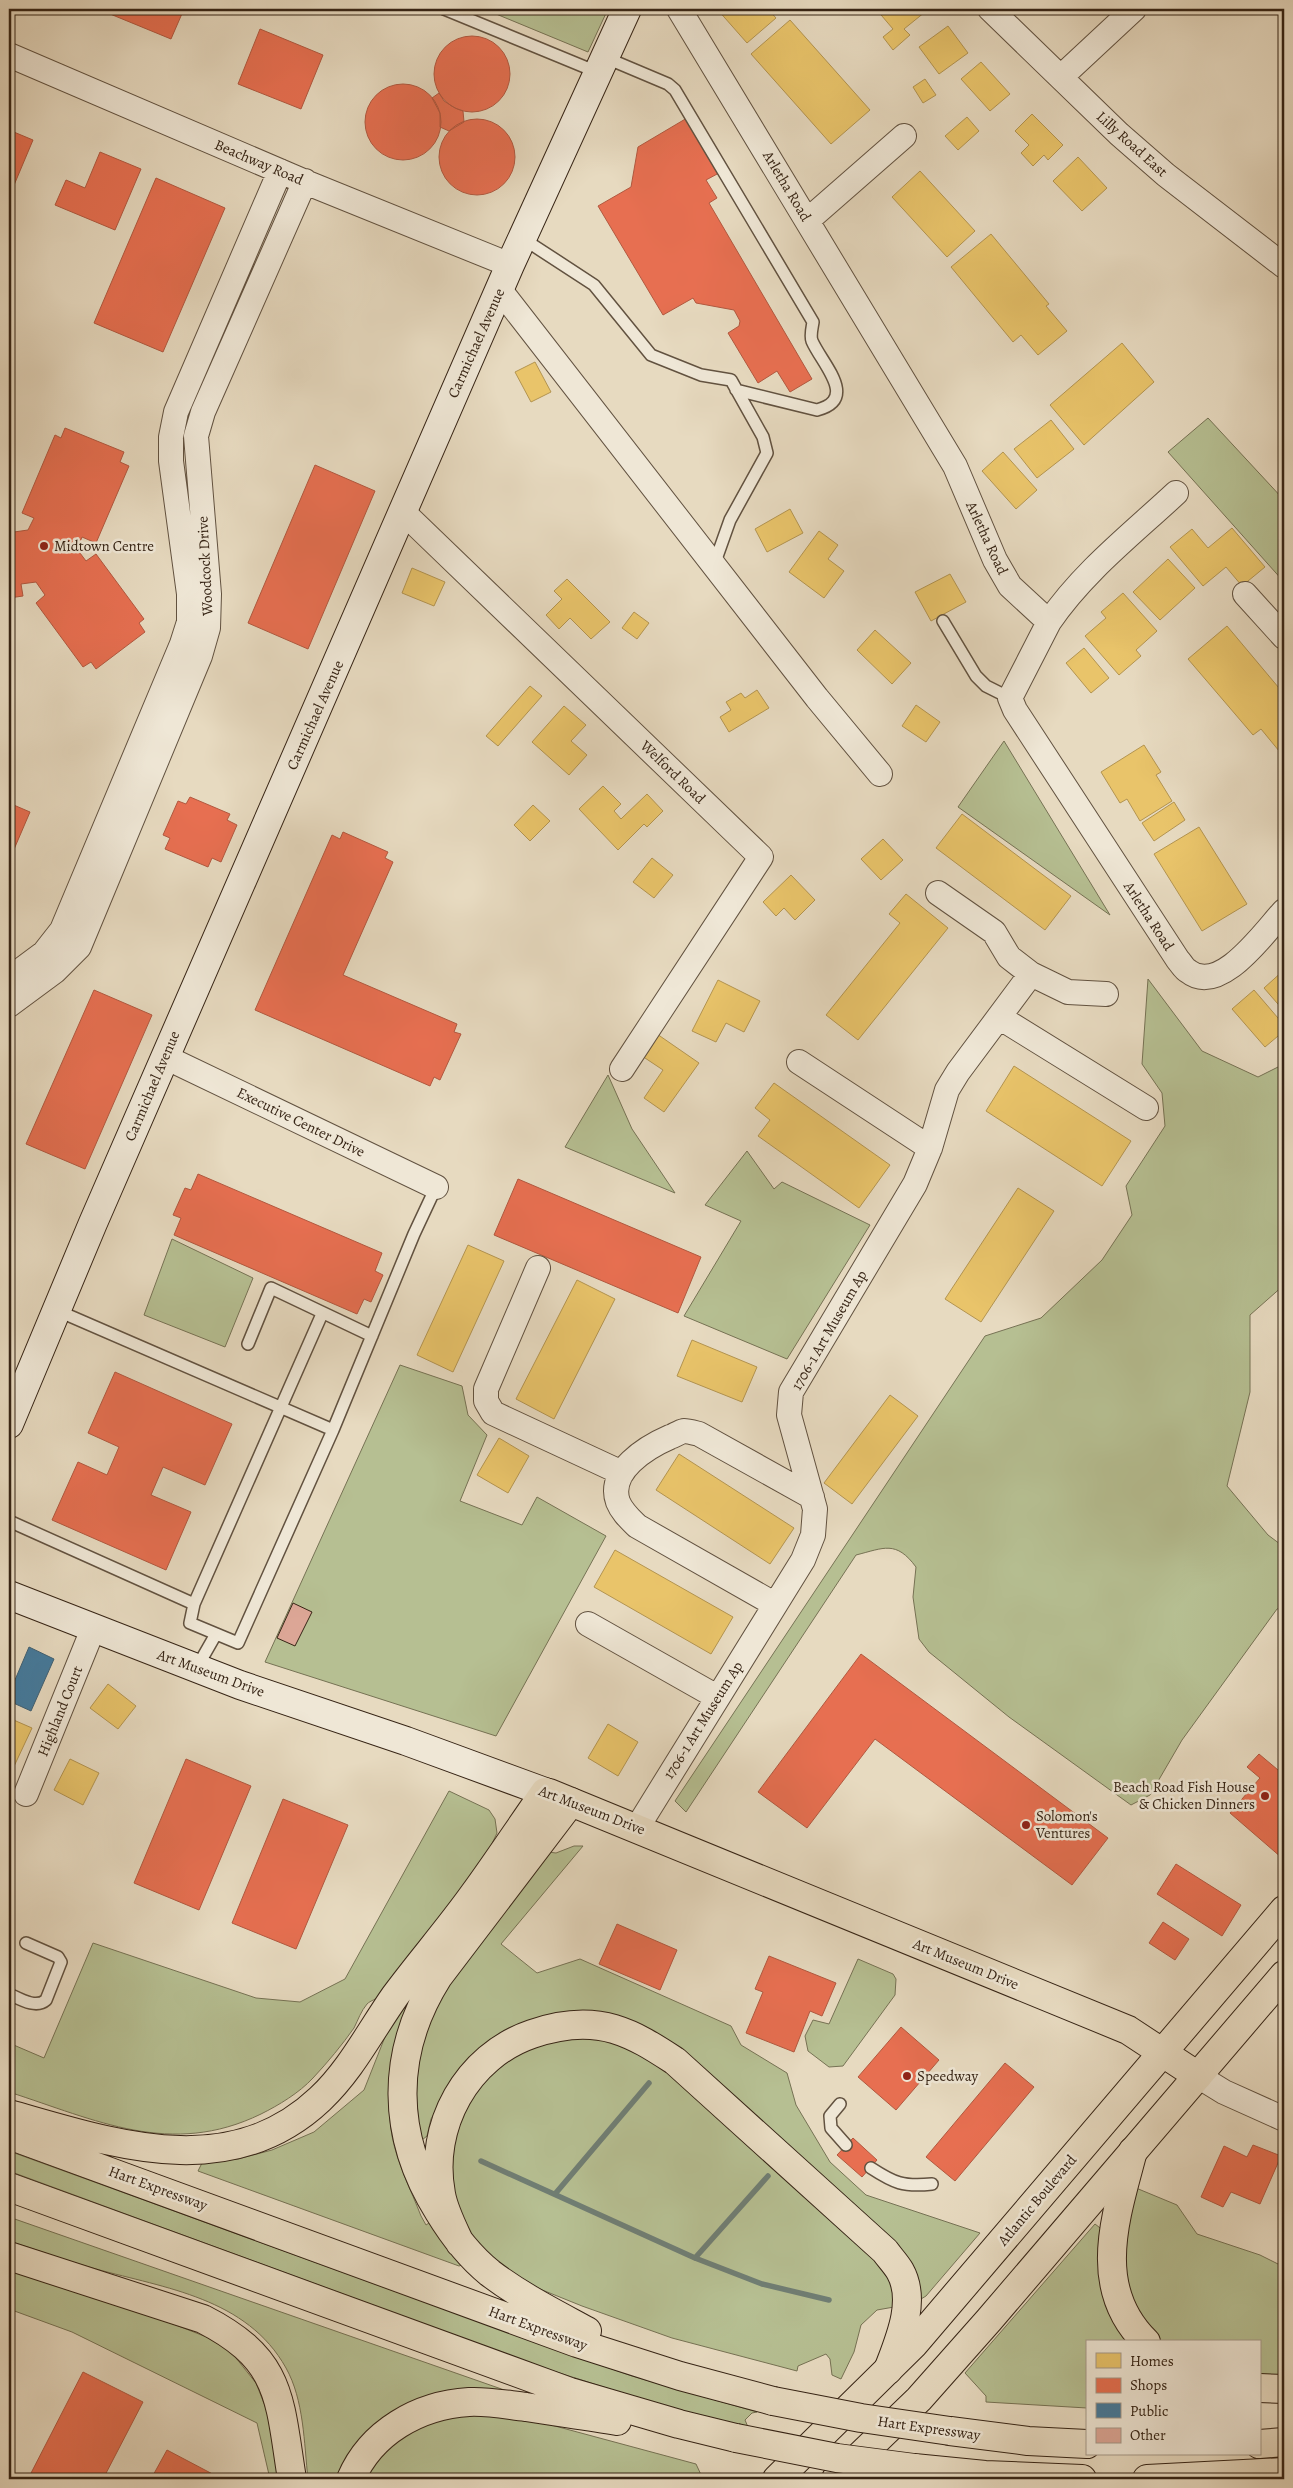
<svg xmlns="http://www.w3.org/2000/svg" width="1293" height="2488" font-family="Alegreya,serif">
<rect width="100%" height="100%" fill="#e7dac0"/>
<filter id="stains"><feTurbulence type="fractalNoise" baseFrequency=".004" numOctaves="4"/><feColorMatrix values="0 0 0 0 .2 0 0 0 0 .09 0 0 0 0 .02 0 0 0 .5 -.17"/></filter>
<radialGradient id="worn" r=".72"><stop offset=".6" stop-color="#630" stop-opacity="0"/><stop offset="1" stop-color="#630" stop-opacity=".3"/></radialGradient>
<path fill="#b6bf92" stroke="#767254" d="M 484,9 L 608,9 L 588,52 Z
M 1208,418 L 1284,500 L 1284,582 L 1168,452 Z
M 1004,741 L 1110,915 L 958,807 Z
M 1148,979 L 1202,1051 L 1258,1077 L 1284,1064 L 1284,1285 L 1250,1315 L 1250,1392 L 1227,1486 L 1268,1535 L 1284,1547 L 1284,1607 L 1277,1609 L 1182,1740 L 1150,1795 L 1131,1805 L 1009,1717 L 929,1652 L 919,1639 L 913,1597 L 916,1567 C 896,1540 884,1548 856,1555 L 686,1812 L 675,1801 L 985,1336 L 1041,1318 L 1102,1260 L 1132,1215 L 1126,1186 L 1165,1126 L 1162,1093 L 1142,1064 Z
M 608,1075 L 632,1129 L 675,1193 L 565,1147 Z
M 747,1151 L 774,1189 L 782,1182 L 870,1225 L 787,1359 L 684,1316 L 741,1221 L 705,1205 Z
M 172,1239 L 253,1278 L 225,1347 L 144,1315 Z
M 400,1365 L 462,1386 L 468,1415 L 487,1435 L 460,1501 L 522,1525 L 537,1497 L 606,1536 L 496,1736 L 265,1662 Z
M 449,1791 L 489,1810 L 495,1819 L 497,1833 L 479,1871 L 387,1994 C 381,1997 371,2000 367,2004 C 361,2011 358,2020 354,2028 C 342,2045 328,2062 313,2078 C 299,2093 279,2105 261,2114 C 171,2158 96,2120 9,2092 L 9,2043 L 44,2058 L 93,1943 L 256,1998 L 300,2002 L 345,1979 Z
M 574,1846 L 583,1846 L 501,1944 L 537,1973 L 580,1959 L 731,2026 L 741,2045 L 787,2073 L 796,2105 L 830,2162 L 866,2195 L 980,2233 L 926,2296 L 916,2302 L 692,2065 L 574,2018 L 443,2097 L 431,2119 L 427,2136 L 422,2140 L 415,2131 L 416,2059 L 437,2000 L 548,1852 L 556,1853 Z
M 858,1959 L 893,1974 L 896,1979 L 895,1995 L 843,2066 L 829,2067 L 808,2051 L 805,2036 L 813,2020 L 829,2024 Z
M 400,1999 L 408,2005 C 391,2046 385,2092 392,2136 C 397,2163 411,2190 421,2216 L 426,2225 L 429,2223 L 462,2265 L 459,2266 L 198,2171 L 203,2161 L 238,2159 L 272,2150 L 314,2132 L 364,2090 Z
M 603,2036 L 665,2064 L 882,2263 C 890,2277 893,2290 894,2307 L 877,2310 L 861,2325 L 854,2352 L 841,2379 L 832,2375 L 830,2359 L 826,2354 L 798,2366 L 797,2371 L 672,2338 L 582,2306 L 520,2281 L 478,2248 L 453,2202 L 449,2148 L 468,2094 L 506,2056 L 551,2038 Z
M 9,2151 L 529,2340 L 632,2376 L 757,2412 L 752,2413 L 745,2420 L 748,2427 L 660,2405 L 544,2368 L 9,2171 Z
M 1136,2188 L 1177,2205 L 1197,2234 L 1260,2255 L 1284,2267 L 1284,2377 L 1259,2377 L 1259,2342 L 1160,2342 L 1129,2297 L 1120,2254 Z
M 9,2217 L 510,2392 L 444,2394 L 342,2479 L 308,2479 C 304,2443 304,2400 286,2368 C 247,2298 165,2288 96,2269 C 66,2261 38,2250 9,2241 Z
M 1095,2224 L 1104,2231 L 1135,2342 L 1087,2342 L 1087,2408 L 986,2402 L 986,2396 L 965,2373 Z
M 9,2269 L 176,2325 L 209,2338 L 232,2353 L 256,2383 L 267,2411 L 279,2479 L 270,2479 L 257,2423 L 72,2332 L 9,2309 Z
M 470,2410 L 529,2419 L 696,2464 L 703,2479 L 361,2479 L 376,2455 L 418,2425 Z"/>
<path fill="#e9c46a" stroke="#b39450" d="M 717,9 L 768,9 L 776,18 L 747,43 Z
M 876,9 L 923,9 L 925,12 L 904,29 L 910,35 L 893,50 L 883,37 L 893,29 Z
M 790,20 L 870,110 L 831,144 L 751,54 Z
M 948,26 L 968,53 L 939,74 L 919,47 Z
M 981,62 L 1010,94 L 990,111 L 961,79 Z
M 925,79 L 936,95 L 923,103 L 913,87 Z
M 1032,114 L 1063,145 L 1048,160 L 1044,155 L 1033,166 L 1021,153 L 1029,145 L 1015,131 Z
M 967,117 L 979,131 L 958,150 L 945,136 Z
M 1078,157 L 1107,188 L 1082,211 L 1053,181 Z
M 920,171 L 975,231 L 947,257 L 892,197 Z
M 991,234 L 1049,304 L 1046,306 L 1067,331 L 1038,355 L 1021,335 L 1013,342 L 951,267 Z
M 1122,343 L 1154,382 L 1084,445 L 1050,405 Z
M 535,362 L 551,392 L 531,402 L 515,372 Z
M 1051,420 L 1074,449 L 1037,478 L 1014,449 Z
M 1003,452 L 1037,490 L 1016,509 L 982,471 Z
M 790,509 L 803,533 L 767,552 L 755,529 Z
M 1232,528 L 1265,567 L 1242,586 L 1226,567 L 1203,586 L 1170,547 L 1192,529 L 1208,548 Z
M 819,531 L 838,545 L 828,559 L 844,571 L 824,598 L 789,572 Z
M 1168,559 L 1195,588 L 1160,620 L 1133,592 Z
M 412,568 L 445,582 L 434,606 L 402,593 Z
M 950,574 L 966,602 L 931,621 L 915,592 Z
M 567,579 L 610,622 L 591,639 L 570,618 L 559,629 L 546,615 L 562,599 L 554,591 Z
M 1123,593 L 1157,631 L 1136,650 L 1141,656 L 1119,675 L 1085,636 L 1106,618 L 1101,612 Z
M 634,612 L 649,623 L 637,639 L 622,628 Z
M 1227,626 L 1284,694 L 1284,757 L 1261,729 L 1253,735 L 1188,659 Z
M 875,630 L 911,663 L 892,684 L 857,650 Z
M 1084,648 L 1109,678 L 1091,693 L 1066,663 Z
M 530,686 L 542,696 L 498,746 L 486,736 Z
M 757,690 L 769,708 L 729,732 L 720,717 L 731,710 L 726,702 L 741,693 L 745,698 Z
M 916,705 L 940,722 L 926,742 L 902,726 Z
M 564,706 L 586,725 L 571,741 L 587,755 L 569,775 L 532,742 Z
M 1144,745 L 1161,772 L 1156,775 L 1172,801 L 1140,821 L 1127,799 L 1120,803 L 1101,772 Z
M 603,786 L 621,804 L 614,811 L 621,819 L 647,794 L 663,811 L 647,827 L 644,824 L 618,850 L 579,809 Z
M 1174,802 L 1185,820 L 1154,841 L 1142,823 Z
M 533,805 L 550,821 L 530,841 L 514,825 Z
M 962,814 L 1071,896 L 1045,930 L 936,848 Z
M 1199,827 L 1247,904 L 1202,931 L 1154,854 Z
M 883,839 L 903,860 L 881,880 L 861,859 Z
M 652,858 L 673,875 L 654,898 L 633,882 Z
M 791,875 L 815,900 L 795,920 L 784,908 L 776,916 L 763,902 Z
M 906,894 L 948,928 L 858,1040 L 826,1015 L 900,923 L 889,914 Z
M 1284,970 L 1284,1011 L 1264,988 Z
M 718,980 L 760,1001 L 744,1032 L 726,1023 L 716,1042 L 692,1031 Z
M 1254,990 L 1284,1025 L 1284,1031 L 1265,1047 L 1232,1009 Z
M 657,1034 L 699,1063 L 664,1112 L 644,1098 L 663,1070 L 642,1056 Z
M 1014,1066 L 1131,1141 L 1102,1186 L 986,1111 Z
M 774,1083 L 890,1165 L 859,1208 L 758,1136 L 770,1120 L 755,1108 Z
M 1018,1188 L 1054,1211 L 981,1322 L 945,1299 Z
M 468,1245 L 504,1261 L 453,1372 L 417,1355 Z
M 577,1280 L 615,1299 L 554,1419 L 516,1399 Z
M 692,1340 L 757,1367 L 742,1402 L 677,1376 Z
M 890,1395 L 918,1416 L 852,1504 L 824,1483 Z
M 499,1438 L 529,1456 L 508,1493 L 477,1475 Z
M 679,1454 L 794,1528 L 770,1564 L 656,1490 Z
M 615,1550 L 733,1617 L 711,1654 L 594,1587 Z
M 108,1684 L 136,1706 L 118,1729 L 90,1708 Z
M 9,1718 L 32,1728 L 9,1777 Z
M 608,1724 L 638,1742 L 618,1776 L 588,1758 Z
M 70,1759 L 99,1773 L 83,1805 L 54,1790 Z"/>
<path fill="#e76f51" stroke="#b2583f" d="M 98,9 L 184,9 L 171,39 Z
M 260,29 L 323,55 L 301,109 L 238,84 Z
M434 74a38 38 0 1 1 76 0a38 38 0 1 1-76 0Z
M365 122a38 38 0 1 1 76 0a38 38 0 1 1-76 0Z
M 439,93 L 444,101 L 455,108 L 463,111 L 464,122 L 449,131 L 440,127 L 440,113 L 432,98 Z
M 687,118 L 719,173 L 706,180 L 717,198 L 709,203 L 812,379 L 790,392 L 777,371 L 758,383 L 728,333 L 739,326 L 740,321 L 734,310 L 696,303 L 693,298 L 663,315 L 598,206 L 631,187 L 638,147 Z
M439 157a38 38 0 1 1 76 0a38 38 0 1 1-76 0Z
M 9,130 L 33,140 L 9,197 Z
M 100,152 L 141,169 L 115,230 L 55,205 L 66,180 L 85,188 Z
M 156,178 L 225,208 L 163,352 L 94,323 Z
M 65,428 L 124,452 L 120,462 L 129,466 L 96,543 L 82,537 L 77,549 L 86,561 L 96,554 L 144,619 L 139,623 L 145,632 L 96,669 L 91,662 L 83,667 L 36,603 L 45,595 L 36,582 L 21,584 L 23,596 L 9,598 L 9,518 L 12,518 L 14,532 L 28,530 L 34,518 L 22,513 L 55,435 L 61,438 Z
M 315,465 L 375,491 L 308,649 L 248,623 Z
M 190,797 L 230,814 L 227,820 L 237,825 L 221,862 L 212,858 L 208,867 L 165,849 L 170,838 L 163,835 L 178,801 L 186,804 Z
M 9,803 L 30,812 L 9,861 Z
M 343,832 L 388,852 L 385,858 L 393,862 L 343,975 L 457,1024 L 454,1032 L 461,1034 L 440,1080 L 434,1077 L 430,1086 L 255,1010 L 332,835 L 340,839 Z
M 94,990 L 152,1015 L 85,1169 L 26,1144 Z
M 198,1174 L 382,1253 L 375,1271 L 383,1275 L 371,1302 L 364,1299 L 357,1314 L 174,1235 L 181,1218 L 173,1215 L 185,1188 L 191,1190 Z
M 518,1179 L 701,1257 L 678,1313 L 494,1235 Z
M 115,1372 L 232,1424 L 205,1485 L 163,1467 L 151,1495 L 191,1512 L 166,1570 L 52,1520 L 78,1462 L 107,1475 L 119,1447 L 88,1433 Z
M 861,1654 L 1108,1838 L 1072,1885 L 875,1739 L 807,1828 L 758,1792 Z
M 1259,1754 L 1284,1775 L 1284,1855 L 1282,1858 L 1230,1813 L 1260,1778 L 1247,1767 Z
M 186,1759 L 251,1786 L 199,1910 L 134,1883 Z
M 283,1799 L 348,1825 L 296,1949 L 232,1923 Z
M 1176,1864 L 1241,1905 L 1222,1936 L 1157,1894 Z
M 1163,1922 L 1189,1939 L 1175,1960 L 1149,1943 Z
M 617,1924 L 677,1950 L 660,1990 L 599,1964 Z
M 769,1956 L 836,1983 L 822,2016 L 810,2011 L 794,2052 L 746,2033 L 763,1992 L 755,1989 Z
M 901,2027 L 939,2060 L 896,2110 L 858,2077 Z
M 1005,2063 L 1034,2087 L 955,2181 L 926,2157 Z
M 853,2138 L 877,2160 L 862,2177 L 837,2155 Z
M 1253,2145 L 1281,2156 L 1260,2204 L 1231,2192 L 1223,2207 L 1201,2197 L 1224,2146 L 1247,2157 Z
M 83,2372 L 143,2402 L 103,2479 L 34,2479 L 29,2477 Z
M 167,2450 L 222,2479 L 151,2479 Z"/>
<path fill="#457b9d" stroke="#406174" d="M 29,1647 L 54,1659 L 31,1711 L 9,1701 L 9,1694 Z"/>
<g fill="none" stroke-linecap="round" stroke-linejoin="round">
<path stroke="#707e74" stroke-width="5.5" d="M 481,2161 L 695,2258 L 762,2284 L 829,2300
M 555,2194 L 649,2083
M 695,2258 L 768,2176"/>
</g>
<path fill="#dca696" stroke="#362415" d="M 293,1603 L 312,1612 L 295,1646 L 277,1638 Z"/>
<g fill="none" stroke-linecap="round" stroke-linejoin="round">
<defs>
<path id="lane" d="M 444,9 L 597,72
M 604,57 L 668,84 L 675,90 L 813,322 C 812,328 810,336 812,341 C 822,364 859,399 817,410 L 736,390
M 522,238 L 594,285 L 651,355 L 701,375 L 731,380 L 763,437 L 767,453 L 730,520 L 714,565
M 943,621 L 976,676 L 986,686 L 1010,698
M 56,1310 L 333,1430
M 248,1344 L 271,1288 L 372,1336
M 9,1521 L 194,1604 L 322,1314
M 194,1604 L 190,1623 L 238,1643 L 333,1430 L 414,1234 L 436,1187
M 196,1669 L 216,1634
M 9,1994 C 20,1999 36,2009 46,2000 L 61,1962 L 58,1957 L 26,1943
M 840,2104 L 830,2116 L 831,2128 L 846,2145
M 871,2168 C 894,2183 903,2187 932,2184"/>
<path id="street" d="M 679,9 L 955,466 L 995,560 L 1010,586 L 1049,622 L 1010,698 L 1015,710 L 1178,960 C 1181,963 1184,969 1188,971 C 1220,997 1265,931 1284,911
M 990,9 L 1119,134 L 1166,175 L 1284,266
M 9,55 L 310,184 L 510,265
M 1061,77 L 1134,9
M 808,220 L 904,136
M 500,290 L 817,698 L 880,774
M 403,512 L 761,857 L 622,1069
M 1245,594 L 1284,637
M 1049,622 C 1083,572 1132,534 1176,493
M 938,893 L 994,932 L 1009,957 L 1031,974 L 1068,992 L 1106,994
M 9,979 L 44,953 L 62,930 L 182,644 L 189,622 L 189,594 L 171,461 L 171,437 L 176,412 L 280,171
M 9,1005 L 55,971 L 79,947 L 200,656 L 208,628 L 209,594 L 196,436 L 203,412 L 305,181
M 999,1017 L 1146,1108
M 165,1057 L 436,1187
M 799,1062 L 930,1148
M 538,1268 L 486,1389 L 486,1401 L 493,1413 L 622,1473
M 774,1604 L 637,1526 C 630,1519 622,1512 618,1502 C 607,1471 647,1447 670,1437 C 674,1436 679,1432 684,1431 C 688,1431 695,1433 699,1434 L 812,1497
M 588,1624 L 717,1697
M 26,1794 L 93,1629
M 637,1828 L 803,1560 L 813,1535 L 815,1509 L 789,1415 L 791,1392 L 915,1184 L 930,1148 L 947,1090 L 958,1072 L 1031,974
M 1198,2076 L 1224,2092 L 1284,2119"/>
<path id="secondary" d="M 9,1424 L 93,1223 L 510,265 L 627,9
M 9,1595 L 240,1685 L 406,1741 L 545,1792"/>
<path id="primary" d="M 549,1793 L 1128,2030 L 1198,2076
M 777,2479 L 914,2344 L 1284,1910
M 836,2479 L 919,2399 L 989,2320 L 1284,1975"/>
<path id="highway" d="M 571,1802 L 438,1977 C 390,2053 391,2136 439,2212 C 453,2235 469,2256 490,2273 C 520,2296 554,2313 587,2331
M 9,2114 C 112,2143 229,2185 320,2099 C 351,2070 371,2030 395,1996 C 421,1961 449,1929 474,1894 C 498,1861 521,1826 545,1792
M 9,2135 L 577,2343 L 680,2376 L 773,2401
M 1133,2151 C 1116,2216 1090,2287 1146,2342
M 9,2187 L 570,2392 L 679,2424 L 736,2438
M 460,2243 C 453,2228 444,2211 441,2194 C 428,2126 467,2056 532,2034 C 558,2025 587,2021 614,2029 C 637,2036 655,2048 675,2061 L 885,2251 C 890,2258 896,2264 900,2271 C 917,2301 899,2341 888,2370
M 9,2256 L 203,2319 C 283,2360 279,2399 292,2479
M 1259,2388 L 1284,2389
M 950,2431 L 1028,2441 L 1087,2444
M 1259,2444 L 1284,2442
M 914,2468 L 985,2475 L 1082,2479
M 351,2479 C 371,2432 419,2405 469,2402 C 488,2401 508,2405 526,2407 C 557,2412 587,2416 617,2421
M 1147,2479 L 1284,2472"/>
</defs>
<use href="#lane" stroke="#625240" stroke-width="14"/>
<use href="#street" stroke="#625240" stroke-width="26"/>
<use href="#secondary" stroke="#362415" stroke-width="30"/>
<use href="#primary" stroke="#362415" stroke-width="30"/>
<use href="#highway" stroke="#362415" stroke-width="30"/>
<use href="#lane" stroke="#efe7d6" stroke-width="11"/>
<use href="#street" stroke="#efe7d6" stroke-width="24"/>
<use href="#secondary" stroke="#efe7d6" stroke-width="28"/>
<use href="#primary" stroke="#e7dac0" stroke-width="28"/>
<use href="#highway" stroke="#e7dac0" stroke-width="28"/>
<defs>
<path id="highway-bridge" d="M 773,2401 L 861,2418 L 950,2431
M 736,2438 L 837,2458 L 914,2468"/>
</defs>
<use href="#highway-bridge" stroke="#362415" stroke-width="30" stroke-linecap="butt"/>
<use href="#highway-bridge" stroke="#e7dac0" stroke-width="28"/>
</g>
<g fill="#8f2418" stroke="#efe7d6" stroke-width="2">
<circle cx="44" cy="546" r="5"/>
<circle cx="1265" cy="1796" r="5"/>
<circle cx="1026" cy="1825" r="5"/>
<circle cx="907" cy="2076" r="5"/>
</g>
<g text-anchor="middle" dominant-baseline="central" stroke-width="5" stroke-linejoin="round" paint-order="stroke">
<g font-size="15" fill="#362415" stroke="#efe7d6">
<text transform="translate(1132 144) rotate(42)">Lilly Road East</text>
<text transform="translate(259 162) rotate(23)">Beachway Road</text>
<text transform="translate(787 186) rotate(59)">Arletha Road</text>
<text transform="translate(476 343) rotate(-66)">Carmichael Avenue</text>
<text transform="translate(987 538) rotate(65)">Arletha Road</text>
<text transform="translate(205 566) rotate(-93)">Woodcock Drive</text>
<text transform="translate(315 715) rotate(-66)">Carmichael Avenue</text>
<text transform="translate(673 772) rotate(44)">Welford Road</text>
<text transform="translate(1149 916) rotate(57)">Arletha Road</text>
<text transform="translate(152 1086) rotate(-67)">Carmichael Avenue</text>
<text transform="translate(301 1122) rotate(26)">Executive Center Drive</text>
<text transform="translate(829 1330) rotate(-60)">1706-1 Art Museum Ap</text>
<text transform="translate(211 1673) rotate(20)">Art Museum Drive</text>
<text transform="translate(60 1711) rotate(-68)">Highland Court</text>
<text transform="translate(703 1720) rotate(-58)">1706-1 Art Museum Ap</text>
<text transform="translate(592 1810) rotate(21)">Art Museum Drive</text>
<text transform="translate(966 1964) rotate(22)">Art Museum Drive</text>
<text transform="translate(158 2188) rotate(20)">Hart Expressway</text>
<text transform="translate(1037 2200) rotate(-50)">Atlantic Boulevard</text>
<text transform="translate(538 2328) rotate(20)">Hart Expressway</text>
<text transform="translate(929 2428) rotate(8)">Hart Expressway</text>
</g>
<g font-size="15" fill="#362415" stroke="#efe7d6" text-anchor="start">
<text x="54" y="546">Midtown Centre</text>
<text x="1255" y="1787" text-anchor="end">Beach Road Fish House<tspan x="1255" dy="17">&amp; Chicken Dinners</tspan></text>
<text x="1036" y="1816">Solomon's<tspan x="1036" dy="17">Ventures</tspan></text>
<text x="917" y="2076">Speedway</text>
</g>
</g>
<rect width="1293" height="2488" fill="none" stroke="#e7dac0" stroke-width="30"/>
<rect x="10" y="10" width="1273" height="2468" fill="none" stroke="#362415" stroke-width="2.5"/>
<rect x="15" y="15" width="1263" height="2458" fill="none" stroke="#362415"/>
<rect x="1086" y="2340" width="175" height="115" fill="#efe7d6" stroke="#a59989"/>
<rect x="1096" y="2353" width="25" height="15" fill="#e9c46a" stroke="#a59989"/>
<text x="1130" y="2366" font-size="15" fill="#362415">Homes</text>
<rect x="1096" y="2378" width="25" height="15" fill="#e76f51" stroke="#a59989"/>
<text x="1130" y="2390" font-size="15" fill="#362415">Shops</text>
<rect x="1096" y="2403" width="25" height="15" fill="#457b9d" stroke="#a59989"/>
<text x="1130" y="2416" font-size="15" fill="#362415">Public</text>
<rect x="1096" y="2428" width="25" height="15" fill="#dca696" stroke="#a59989"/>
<text x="1130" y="2440" font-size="15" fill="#362415">Other</text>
<rect width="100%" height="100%" filter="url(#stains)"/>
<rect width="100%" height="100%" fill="url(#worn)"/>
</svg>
